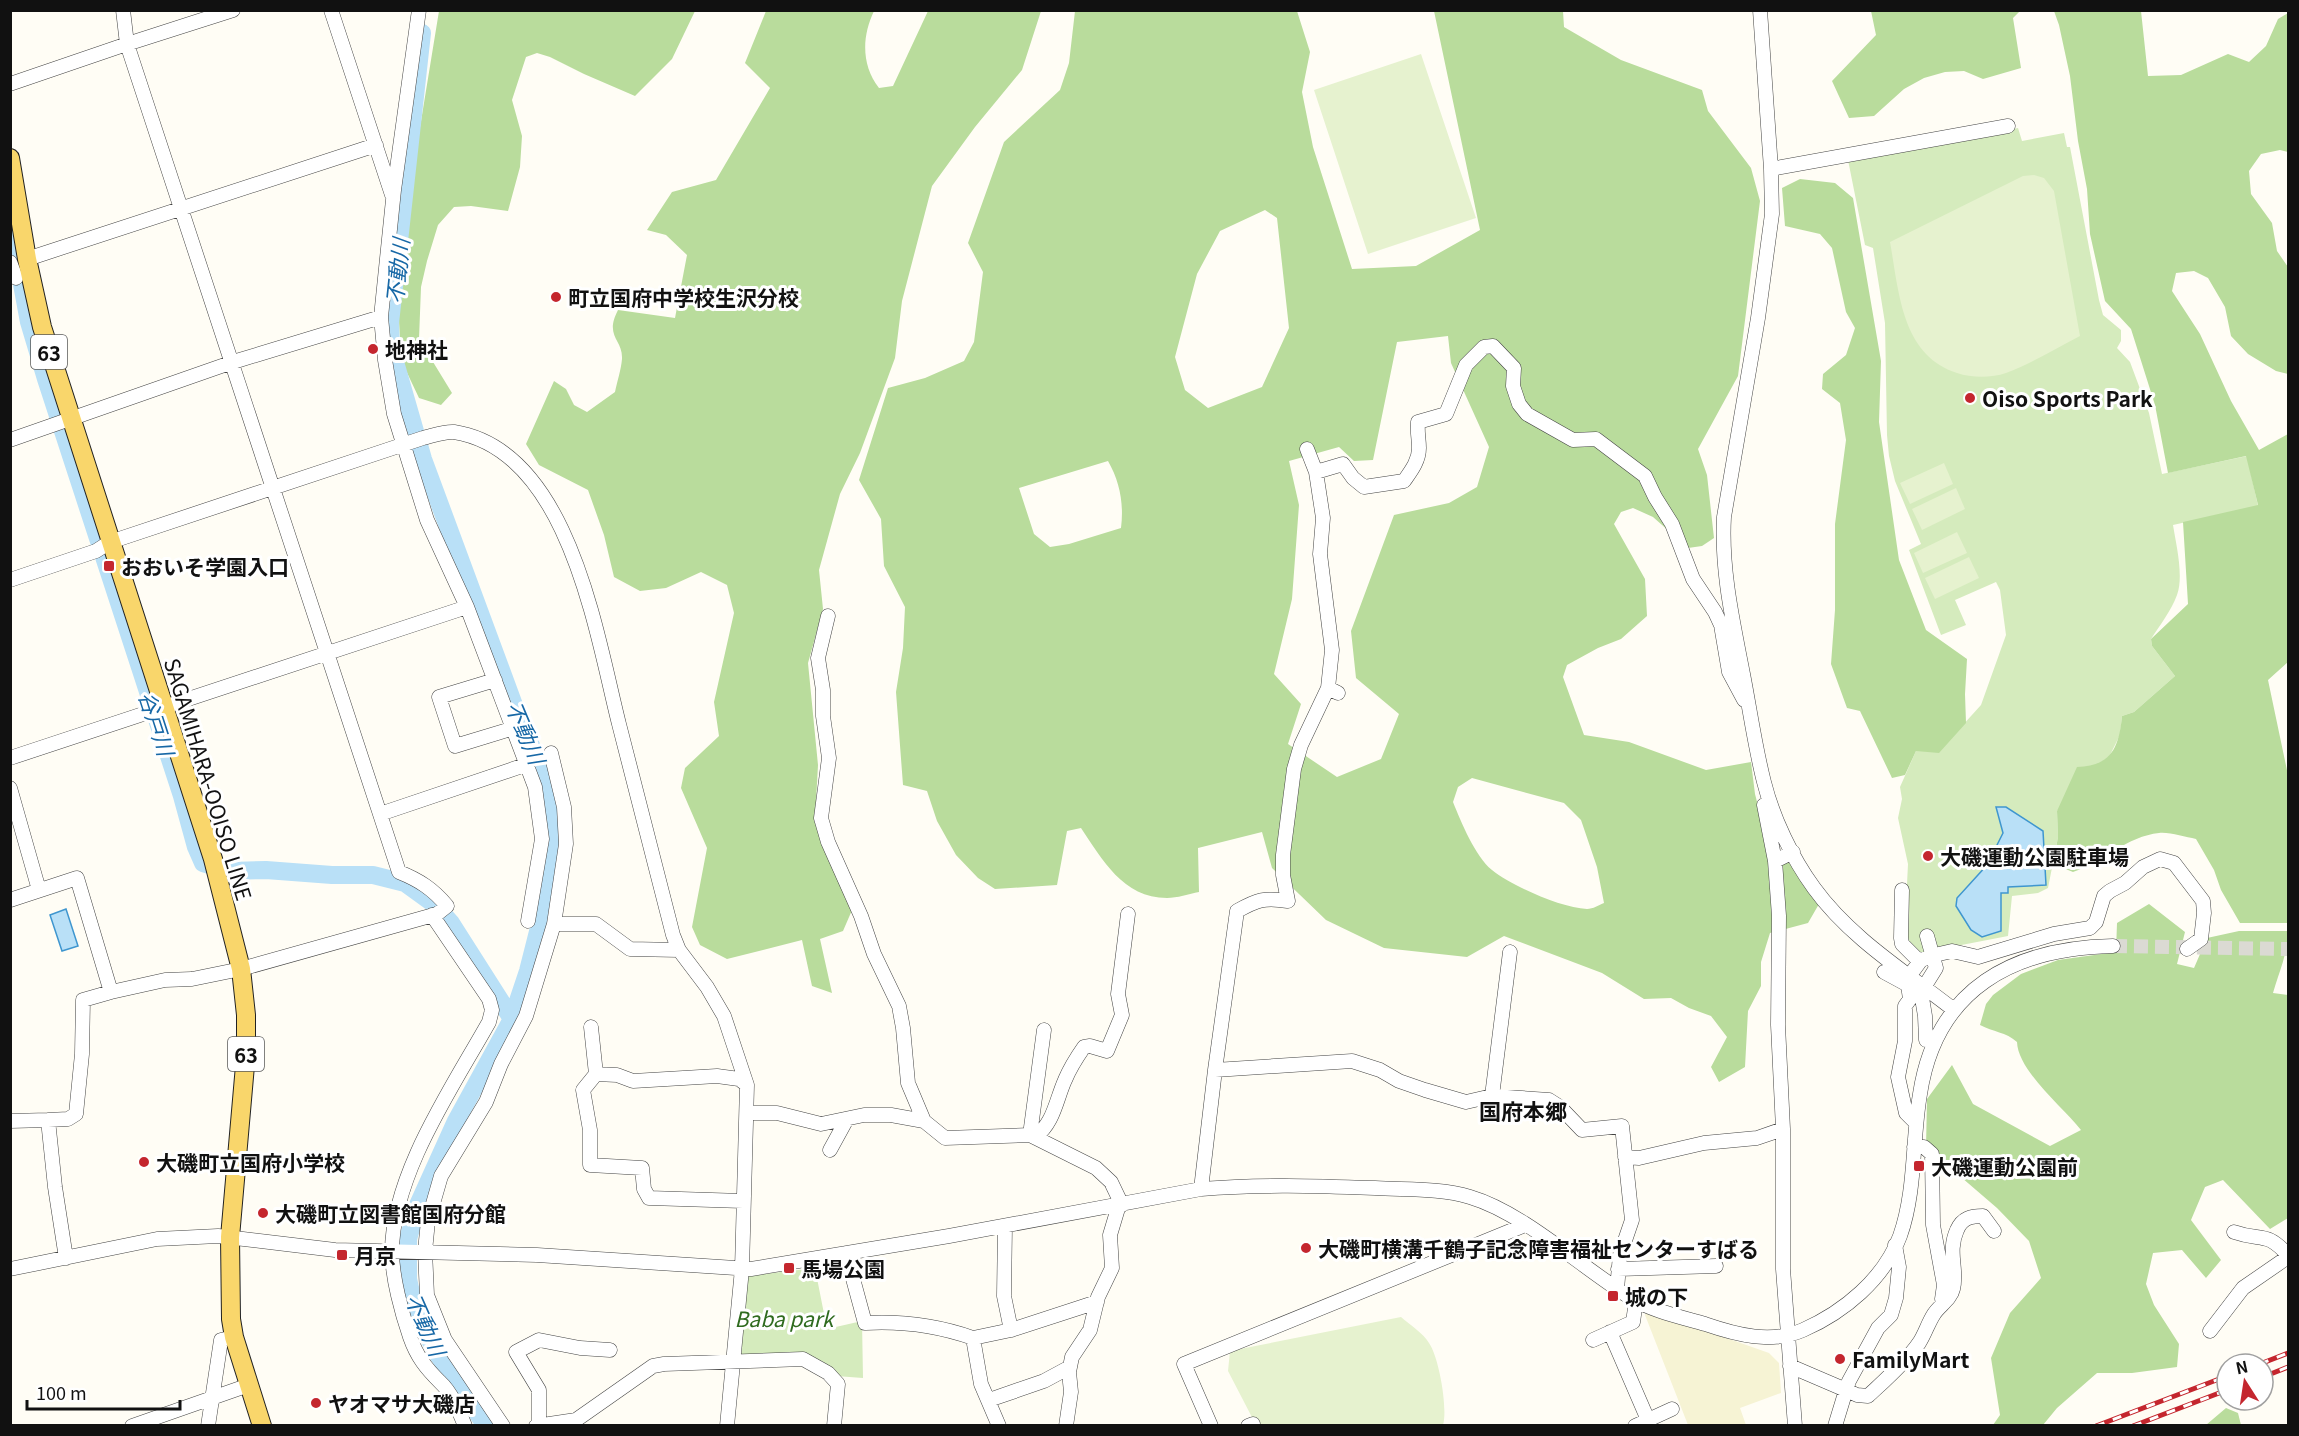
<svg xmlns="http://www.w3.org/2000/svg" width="2299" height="1436" font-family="Georgia,'Noto Sans JP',serif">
<rect width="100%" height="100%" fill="#fffdf5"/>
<path fill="#f6f3d4" d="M 1647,1310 L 1769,1353 L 1779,1363 L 1781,1393 L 1740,1408 L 1746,1425 L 1688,1425 L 1645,1315 Z"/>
<path fill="#d5ebbd" d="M 2018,128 L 2022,141 L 2064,133 L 2067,147 L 2070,147 L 2099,300 L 2103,315 L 2121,330 L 2121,341 L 2117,348 L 2130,362 L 2149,413 L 2162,474 L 2247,456 L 2258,506 L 2173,525 C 2176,544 2184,576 2177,595 C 2171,611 2160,625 2151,639 L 2152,646 L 2175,676 L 2134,712 L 2122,716 L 2120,735 L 2109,757 L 2095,766 L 2057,811 L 2058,837 L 2048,888 L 2038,893 L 2012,896 L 2008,936 L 1915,954 L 1904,944 L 1908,864 L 1898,818 L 1902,799 L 1900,787 L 1916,751 L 1952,737 L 1981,705 L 2006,635 L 2000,590 L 1996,582 L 1955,600 L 1966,625 L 1941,635 L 1909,550 L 1921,544 L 1895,481 L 1889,456 L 1887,435 L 1885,323 L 1873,248 L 1865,245 L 1848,160 Z
M 815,1268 L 827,1329 L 862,1321 L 863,1378 L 836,1376 L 822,1361 L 741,1357 L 747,1276 Z"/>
<path fill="#b9dc9c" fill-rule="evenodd" d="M 439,11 L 695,11 L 672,59 L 635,96 L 584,74 L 550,57 L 537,53 L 526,57 L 512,100 L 522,136 L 520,167 L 508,211 L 471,206 L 454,207 L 438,225 L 427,261 L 421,287 L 419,339 L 452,393 L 441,405 L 419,398 L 401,360 L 398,301 L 415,158 Z
M 766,11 L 874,11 C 862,36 861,65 879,88 L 893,86 L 928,11 L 1041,11 L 1022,70 L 975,127 L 932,186 L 902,301 L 895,358 L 860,453 L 840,494 L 819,570 L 823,609 L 808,663 L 818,765 L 815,819 L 859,894 L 843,931 L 820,939 L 832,993 L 812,986 L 802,940 L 727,959 L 700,945 L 692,927 L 707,848 L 681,788 L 685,768 L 719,736 L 714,702 L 734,613 L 727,585 L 701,572 L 666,588 L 640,591 L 614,577 L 604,535 L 588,490 L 539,465 L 526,444 L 554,381 L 566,389 L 574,405 L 587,412 L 615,392 C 617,382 621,370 622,359 C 623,339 604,337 618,310 L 675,318 L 687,255 L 666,235 L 647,230 L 672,192 L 716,180 L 770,88 L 745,63 Z
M 1075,11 L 1297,11 L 1310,52 L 1302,92 L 1313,147 L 1352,269 L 1416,266 L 1480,230 L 1434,11 L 1563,11 L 1564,27 L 1621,60 L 1702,90 L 1708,111 L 1751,168 L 1760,201 L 1738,376 L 1698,449 L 1707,475 L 1714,538 L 1702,546 L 1688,548 L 1653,517 L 1633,508 L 1621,512 L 1614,524 L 1645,579 L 1647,616 L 1621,639 L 1598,648 L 1567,665 L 1563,677 L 1584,735 L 1629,742 L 1706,770 L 1751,762 L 1755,794 L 1767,841 L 1800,874 L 1819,904 L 1808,923 L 1770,933 L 1761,962 L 1761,986 L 1748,1011 L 1745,1067 L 1719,1082 L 1711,1067 L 1727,1037 L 1711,1016 L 1689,1008 L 1671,998 L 1644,999 L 1602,973 L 1504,936 L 1467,957 L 1384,948 L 1326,920 L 1272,868 L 1262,832 L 1198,848 L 1199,892 C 1189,894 1177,898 1167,898 C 1123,898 1102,859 1081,828 L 1067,831 L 1057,885 L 995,889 L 978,878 L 956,855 L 937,821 L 927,791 L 903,785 L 896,692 L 903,648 L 905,607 L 884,566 L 881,519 L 859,480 L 888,388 L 925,378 L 964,361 L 974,342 L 983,272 L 968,243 L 1004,142 L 1060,90 L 1069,63 ZM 1265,210 L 1277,218 L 1289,328 L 1262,387 L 1208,408 L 1185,390 L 1175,357 L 1197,274 L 1220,231 ZM 1448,336 L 1451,363 L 1489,447 L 1477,487 L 1449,503 L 1394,515 L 1351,631 L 1356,678 L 1399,714 L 1381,759 L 1337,777 L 1288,744 L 1301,704 L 1274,674 L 1292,599 L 1299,505 L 1289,461 L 1339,447 L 1354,461 L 1373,460 L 1397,342 ZM 1108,461 C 1120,482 1124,504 1121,528 L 1069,544 L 1050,547 L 1034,534 L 1019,488 ZM 1472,778 L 1564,803 L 1581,820 L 1597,867 L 1604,903 C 1599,905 1593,909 1587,909 C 1561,908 1512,886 1492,870 C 1475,856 1461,822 1453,802 L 1458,787 Z
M 1871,11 L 2020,11 L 2013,18 L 2021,68 L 1983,79 L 1964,71 L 1945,72 L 1924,78 L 1904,89 L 1874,116 L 1849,118 L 1832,81 L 1876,35 Z
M 2054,11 L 2141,11 L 2148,76 L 2181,75 L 2228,54 L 2249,62 L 2266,46 L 2278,19 L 2288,13 L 2288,152 L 2280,150 L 2261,154 L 2249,171 L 2251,194 L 2272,223 L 2277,251 L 2288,267 L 2288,374 L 2276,371 L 2248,354 L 2231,336 L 2225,307 L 2208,278 L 2194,271 L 2176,273 L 2172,291 L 2200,334 L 2231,401 L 2259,450 L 2288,434 L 2288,662 L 2268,680 L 2288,775 L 2288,923 L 2240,923 L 2221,890 L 2214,870 L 2196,839 C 2185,837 2170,832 2159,833 C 2128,836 2102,862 2073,872 L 2053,864 L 2058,837 L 2057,811 L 2077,767 C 2111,766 2119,748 2122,716 L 2134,712 L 2175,676 L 2152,646 L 2151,639 L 2188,604 L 2183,522 L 2258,505 L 2246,456 L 2168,473 L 2155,405 L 2131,329 L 2105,301 L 2090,234 L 2087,189 L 2078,141 L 2070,76 L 2059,25 Z
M 1800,179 L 1835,183 L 1853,198 L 1881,361 L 1879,422 L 1899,560 L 1926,630 L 1967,659 L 1965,694 L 1966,723 L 1939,753 L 1916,751 L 1905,775 L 1892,778 L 1860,711 L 1847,708 L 1831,664 L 1835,610 L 1835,524 L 1846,440 L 1840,403 L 1822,389 L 1823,374 L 1846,355 L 1855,328 L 1846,312 L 1832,248 L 1820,234 L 1785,226 L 1782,188 Z
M 2149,904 L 2185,932 L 2177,964 L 2194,968 L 2207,938 L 2239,931 L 2288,931 C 2288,953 2279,972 2273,993 L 2288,995 L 2288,1218 L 2270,1229 L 2223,1180 L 2205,1187 L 2191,1220 L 2221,1260 L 2206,1278 L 2182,1250 L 2153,1253 L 2146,1284 L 2154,1305 L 2179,1344 L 2177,1367 L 2132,1373 L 2097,1373 L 2057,1408 L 2043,1425 L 1993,1425 L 2000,1415 L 1991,1358 L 2010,1313 L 2041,1278 L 2029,1241 L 1997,1208 L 1926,1147 L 1927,1099 L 1952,1065 L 1973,1104 L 2050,1146 L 2081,1130 C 2063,1107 2018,1071 2017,1042 C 2006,1032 1993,1032 1980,1025 L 1986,1004 L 1993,995 L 2021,974 L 2058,960 L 2116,952 L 2117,923 Z
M 2226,1408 L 2238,1413 L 2241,1425 L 2206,1425 Z"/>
<path fill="#e6f2cf" d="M 1421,54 L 1476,218 L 1368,254 L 1314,90 Z
M 2034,175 L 2044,178 L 2054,191 L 2080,336 C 2056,348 2031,364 2006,373 C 1991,378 1972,378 1957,373 C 1901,355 1899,291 1890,242 L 2023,176 Z
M 1944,463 L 1953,484 L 1910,504 L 1900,483 Z
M 1956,488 L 1965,509 L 1922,530 L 1912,509 Z
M 1957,532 L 1967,553 L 1923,573 L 1914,553 Z
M 1969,557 L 1979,578 L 1935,599 L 1925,578 Z
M 1401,1317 C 1410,1325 1423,1333 1429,1343 C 1439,1357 1448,1409 1443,1425 L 1256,1425 L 1228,1371 L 1230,1351 Z"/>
<path fill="#b9e0f7" stroke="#3f96cf" stroke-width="1.5" d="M 1996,807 L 2006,807 L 2043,831 L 2046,885 L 2008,887 L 2008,893 L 2001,893 L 2001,931 L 1982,937 L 1971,930 L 1956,906 L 1957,898 L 1987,865 L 2003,833 Z
M 66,909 L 78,946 L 62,951 L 50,915 Z"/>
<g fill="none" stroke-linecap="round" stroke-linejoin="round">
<path stroke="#b9e0f7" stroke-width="18" d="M 422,33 L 390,323 L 391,348 L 423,459 L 514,705 L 535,755 L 543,765 L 552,809 L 555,844 L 545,904 L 528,971 L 512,1019 L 456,1121 L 418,1205 L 408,1239 L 408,1279 L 414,1306 L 435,1350 L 486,1426
M 10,219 L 29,322 L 46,379 L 182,796 L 196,847 L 203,863 L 230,871 L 266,870 L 332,875 L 373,875 L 405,883 L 434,904 L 451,923 L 512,1019"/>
<path stroke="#dbdad3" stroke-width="14" stroke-dasharray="14 7" stroke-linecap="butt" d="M 2113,946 L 2288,949"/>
<defs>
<path id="minor" d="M 331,10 L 392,195
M 419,10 L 394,190 L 381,317 L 385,360 L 394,414 L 427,520 L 467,607 L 535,787 L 542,839 L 528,921
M 1760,10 L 1771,169 L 1772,214 L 1758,318 L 1724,517 C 1721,570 1733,622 1743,674 C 1750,710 1755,747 1764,782 C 1773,818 1792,858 1814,888 C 1850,938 1907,973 1954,1010
M 10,84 L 127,44 L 233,10
M 1771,169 L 2008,126
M 27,259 L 376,145
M 10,262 L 16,278
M 10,440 L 233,362 L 381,317
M 1307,449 L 1316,472 L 1323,518 L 1320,554 L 1332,650 L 1328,688
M 1316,472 L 1343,464 L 1353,478 L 1364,487 L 1404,481 C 1411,471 1419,461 1419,448 C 1419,439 1417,432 1418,422 L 1446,414 L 1466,365 L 1484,347 L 1493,346 L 1514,368 L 1513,386 L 1519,404 L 1527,414 L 1573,440 L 1596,439 L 1645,476 L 1655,497 L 1672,524 L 1693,579 L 1715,612 L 1721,625 L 1729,672 L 1744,700
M 10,580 L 96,551 L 110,542 L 423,438 C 432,436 445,431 454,432 C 569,450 596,633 619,724 C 637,794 655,864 673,935 L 679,950 L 707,987 L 724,1016 L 747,1085 L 742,1269 L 727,1426
M 828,616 L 818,658 L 823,690 L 823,716 L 829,758 L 821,818 L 828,842 L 861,916 L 874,954 L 899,1006 L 903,1028 L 908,1083 L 924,1121
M 495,680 L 439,697 L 455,746 L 514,728
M 10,758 L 467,607
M 10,788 L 39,890
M 1764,805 L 1775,861
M 380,814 L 528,764
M 1793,852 L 1775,861 L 1779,916 L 1778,1025 L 1783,1129 L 1783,1269 L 1795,1426
M 1902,890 L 1901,938 L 1902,944 L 1919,961
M 10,900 L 77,878 L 111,992 L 83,1000 L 82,1054 L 76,1114 L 68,1119 L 48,1120
M 432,915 L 489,999 L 492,1010 L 489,1022 C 452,1088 392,1175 392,1252 C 392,1277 402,1314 410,1337 C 417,1357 426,1368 440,1382 C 452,1393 459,1411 465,1426
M 554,924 L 596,924 L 630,949 L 679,950
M 1884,972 L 1908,985 L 1910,999 L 1905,1006 L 1905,1041 L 1898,1077 L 1906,1113 L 1916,1123
M 1910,975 L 1921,960 L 1939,954 L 1952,951 L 1978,957 L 2054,934 L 2090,928 L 2096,922 L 2104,896 L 2110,891 L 2125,883 L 2143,867 L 2160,859 L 2174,863 L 2203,901 L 2204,913 L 2201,939 L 2187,949
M 111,992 L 165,980 L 192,979 L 241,969 L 437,914 L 447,906 C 433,889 419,880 399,872 L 127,44 L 123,10
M 591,1027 L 596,1074 L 583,1090 L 590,1130 L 590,1165 L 642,1168 L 644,1189 L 649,1198 L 743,1201
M 1926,1040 L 1925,1016 L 1921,992 L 1936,968 L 1927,936
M 1215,1070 L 1352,1061 L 1380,1070 L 1399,1081 L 1425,1090 L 1466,1102 L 1492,1096 L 1549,1100 L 1560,1107 L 1582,1130 L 1622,1126 L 1632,1220 L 1620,1255 L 1617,1289
M 596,1074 L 617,1075 L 633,1081 L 717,1076 L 739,1079 L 747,1085
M 1492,1096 L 1510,952
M 747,1113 L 777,1113 L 821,1124 L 864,1115 L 891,1115 L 924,1121 L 945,1138 L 1030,1135 L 1096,1168 L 1111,1182 L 1122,1205
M 10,1121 L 48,1120 L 55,1187 L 66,1258
M 1030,1135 L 1044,1030
M 1035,1137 C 1054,1123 1056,1100 1065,1080 C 1070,1068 1077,1057 1084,1047 L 1090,1046 L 1107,1051 L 1122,1015 L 1118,994 L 1128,914
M 1914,1147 L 1924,1147 L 1932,1154 L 1933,1225 L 1944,1285 L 1942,1299
M 830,1150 L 847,1119
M 1625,1157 L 1639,1158 L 1704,1143 L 1757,1138 L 1783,1129
M 1201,1189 L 1215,1070 L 1237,911 C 1257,900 1264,897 1288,901 L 1283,875 L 1283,855 L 1294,769 L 1301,745 L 1328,688 L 1338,693
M 2234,1232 C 2262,1242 2265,1230 2288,1255
M 1895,1245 L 1899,1267 L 1896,1298 L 1891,1315 L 1878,1328 L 1849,1381 L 1846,1390 L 1857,1395 L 1868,1396 C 1884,1381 1907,1361 1919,1343 C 1925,1334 1928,1323 1934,1314 C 1939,1306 1951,1299 1953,1289 C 1958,1270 1947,1252 1957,1230 C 1962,1218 1971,1216 1983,1216 L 1994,1231
M 846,1253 L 865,1323 C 901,1321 939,1326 973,1338 L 981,1384 L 999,1426
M 10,1269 L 157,1239 L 218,1236 L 335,1250 L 537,1255 L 751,1269 L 949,1236 L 1201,1189 C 1259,1184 1317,1186 1375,1188 C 1406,1190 1440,1188 1470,1197 C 1524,1213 1582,1268 1631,1298 C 1653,1311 1681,1317 1705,1324 C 1737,1335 1771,1344 1803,1330 C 1844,1312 1884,1279 1900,1236 C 1916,1191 1912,1141 1920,1094 C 1936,988 2014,948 2113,946
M 1618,1269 L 1716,1266
M 1011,1330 L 1097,1302
M 2210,1331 L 2243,1288 L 2288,1257
M 1610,1332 L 1648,1420
M 973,1338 L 1011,1330 L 1004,1296 L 1005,1226
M 1593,1340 L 1633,1322 L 1636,1301
M 1790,1366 L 1846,1390 L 1835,1426
M 989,1400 L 1044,1381 L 1070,1367
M 539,1424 L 539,1390 L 516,1352 L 539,1340 L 580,1348 L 610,1350
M 132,1426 L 249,1385
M 208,1426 L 221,1340 L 234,1337
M 503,1426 L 445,1340 L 427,1295 L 425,1251 L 428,1221 L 441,1176 L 486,1102 L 501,1064 L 526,1016 L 554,924 L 566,844 L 564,807 L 551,753
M 536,1426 L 576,1420 L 653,1366 L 664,1364 L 803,1359 L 828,1373 L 838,1384 L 834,1426
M 1066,1426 L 1071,1392 L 1069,1372 L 1072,1357 L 1090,1330 L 1098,1297 L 1112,1268 L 1110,1235 L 1119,1205
M 1211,1426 L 1184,1364 L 1525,1225
M 1248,1426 L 1253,1424 L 1253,1426
M 1635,1426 L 1672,1409"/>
<path id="major" d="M 10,158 L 27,259 L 42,327 L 213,859 L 241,969 L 246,1015 L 246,1054 L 230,1237 L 231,1319 L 234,1337 L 262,1426"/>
</defs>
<use href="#minor" stroke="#444" stroke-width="15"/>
<use href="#major" stroke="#222" stroke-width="20"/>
<use href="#minor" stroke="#fff" stroke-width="14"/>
<use href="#major" stroke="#f9d66b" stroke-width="18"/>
<defs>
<path id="rail" d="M 2260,1364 L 2288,1353
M 2263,1377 L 2288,1367
M 2096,1426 L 2227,1376
M 2133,1426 L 2227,1390"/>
</defs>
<use href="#rail" stroke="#c4262e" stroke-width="5"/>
<use href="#rail" stroke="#fff" stroke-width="3" stroke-dasharray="9" stroke-linecap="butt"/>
</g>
<g fill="#c4262e" stroke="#fff" stroke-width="2">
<circle cx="556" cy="297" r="6"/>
<circle cx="373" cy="349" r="6"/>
<circle cx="1970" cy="398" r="6"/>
<rect x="103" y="560" width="12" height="12" rx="3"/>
<circle cx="1928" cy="856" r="6"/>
<circle cx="144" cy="1162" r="6"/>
<rect x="1913" y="1160" width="12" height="12" rx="3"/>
<circle cx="263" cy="1213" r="6"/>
<circle cx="1306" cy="1248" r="6"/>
<rect x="336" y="1249" width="12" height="12" rx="3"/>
<rect x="783" y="1262" width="12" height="12" rx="3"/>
<rect x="1607" y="1290" width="12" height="12" rx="3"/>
<circle cx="1840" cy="1359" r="6"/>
<circle cx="316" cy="1403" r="6"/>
</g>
<g text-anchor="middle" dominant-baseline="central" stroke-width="6" stroke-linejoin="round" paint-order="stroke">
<g fill="#fff" stroke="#585858" stroke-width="1.5">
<rect x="31" y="335" width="36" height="34" rx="4.5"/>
<rect x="228" y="1037" width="36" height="34" rx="4.5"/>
</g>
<g font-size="20" font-weight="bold" fill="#111">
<text x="49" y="352">63</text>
<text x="246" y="1054">63</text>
</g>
<g font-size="21" font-weight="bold" fill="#111" stroke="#fff" text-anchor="start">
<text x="568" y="297">町立国府中学校生沢分校</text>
<text x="385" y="349">地神社</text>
<text x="1982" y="398">Oiso Sports Park</text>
<text x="121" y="566">おおいそ学園入口</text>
<text x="1940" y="856">大磯運動公園駐車場</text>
<text x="156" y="1162">大磯町立国府小学校</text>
<text x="1931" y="1166">大磯運動公園前</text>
<text x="275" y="1213">大磯町立図書館国府分館</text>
<text x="1318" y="1248">大磯町横溝千鶴子記念障害福祉センターすばる</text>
<text x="354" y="1255">月京</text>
<text x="801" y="1268">馬場公園</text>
<text x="1625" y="1296">城の下</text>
<text x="1852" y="1359">FamilyMart</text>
<text x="328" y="1403">ヤオマサ大磯店</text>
</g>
<g font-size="21" fill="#111" stroke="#fff">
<text transform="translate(209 779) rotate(73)">SAGAMIHARA-OOISO LINE</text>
</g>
<g font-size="21" font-style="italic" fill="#2f6b1f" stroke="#fff">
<text x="784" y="1318">Baba park</text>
</g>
<g font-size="22" font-style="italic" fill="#1768a6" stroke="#fff">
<text transform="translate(396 271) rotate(-84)">不動川</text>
<text transform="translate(158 723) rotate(72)">谷戸川</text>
<text transform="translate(527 732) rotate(67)">不動川</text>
<text transform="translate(427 1324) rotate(66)">不動川</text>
</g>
<g font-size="22" font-weight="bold" fill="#111" stroke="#fff">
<text x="1523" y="1110">国府本郷</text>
</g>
</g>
<rect width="2299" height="1436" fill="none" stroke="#111111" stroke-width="24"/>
<g transform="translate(2245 1382) rotate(348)"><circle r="28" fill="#ffffff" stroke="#a0a0a0" stroke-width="1.5"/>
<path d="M0-4.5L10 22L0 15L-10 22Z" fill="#c4262e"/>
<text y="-9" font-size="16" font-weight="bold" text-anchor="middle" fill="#111111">N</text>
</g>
<path d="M27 1400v9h153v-9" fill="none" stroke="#111111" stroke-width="3"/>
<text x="36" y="1400" font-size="18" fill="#111111" stroke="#ffffff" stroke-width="4.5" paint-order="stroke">100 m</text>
</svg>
